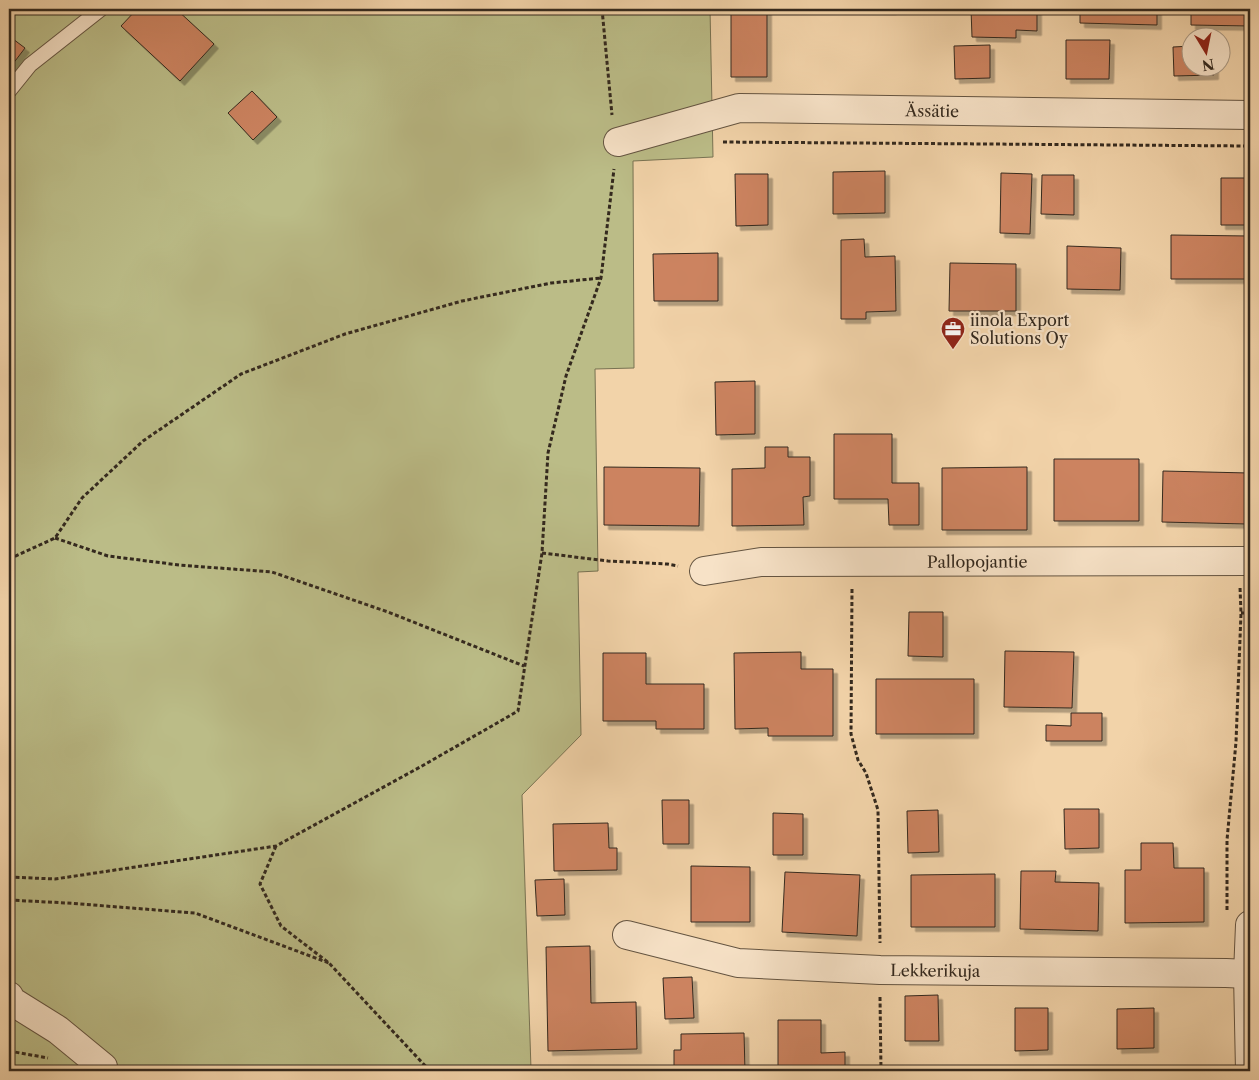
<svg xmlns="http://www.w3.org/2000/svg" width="1259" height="1080" font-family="'Libre Caslon Text',serif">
<defs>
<filter id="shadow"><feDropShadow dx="4.5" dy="4.5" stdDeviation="0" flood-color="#0004"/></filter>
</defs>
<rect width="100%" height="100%" fill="#f2d3a9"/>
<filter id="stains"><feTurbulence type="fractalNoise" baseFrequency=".004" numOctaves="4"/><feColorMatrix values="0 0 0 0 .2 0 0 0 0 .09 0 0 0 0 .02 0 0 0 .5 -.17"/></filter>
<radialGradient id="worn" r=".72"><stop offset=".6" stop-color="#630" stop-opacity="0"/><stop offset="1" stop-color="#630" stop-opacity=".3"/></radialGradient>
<path fill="#bbbc87" stroke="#787252" d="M 9,9 L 710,9 L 713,157 L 633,161 L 634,368 L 595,369 L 598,571 L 578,572 L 581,735 L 522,795 L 531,1069 L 531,1071 L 9,1071 Z"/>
<path fill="#cc8361" stroke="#34291e" filter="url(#shadow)" d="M 137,9 L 176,9 L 214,44 L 180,81 L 121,26 Z
M 813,9 L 892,9 L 892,10 Z
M 971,9 L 1037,9 L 1037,31 L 1016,30 L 1016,38 L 972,37 Z
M 1080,9 L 1157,9 L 1157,25 L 1080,23 Z
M 1191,9 L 1250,9 L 1250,26 L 1191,25 Z
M 767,10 L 767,77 L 731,77 L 731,11 Z
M 9,36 L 25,48 L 9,69 Z
M 1066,40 L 1110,40 L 1109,79 L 1066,79 Z
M 990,45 L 990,78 L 955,79 L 954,46 Z
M 1192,46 L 1192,68 L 1214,68 L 1214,75 L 1174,76 L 1173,47 Z
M 252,91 L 277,117 L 253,140 L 228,113 Z
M 885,171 L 885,213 L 833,214 L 833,172 Z
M 1001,173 L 1032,174 L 1030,234 L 1000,233 Z
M 735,174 L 768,174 L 768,225 L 736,226 Z
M 1042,175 L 1074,175 L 1074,215 L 1041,214 Z
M 1221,178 L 1250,178 L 1250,225 L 1221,225 Z
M 1171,235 L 1249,236 L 1248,279 L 1171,279 Z
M 864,239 L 865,257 L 895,256 L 896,311 L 866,312 L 866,319 L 841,319 L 841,240 Z
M 1067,246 L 1121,248 L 1120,290 L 1067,289 Z
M 718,253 L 718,301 L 654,301 L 653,254 Z
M 950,263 L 1016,264 L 1016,311 L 949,311 Z
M 755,381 L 755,434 L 716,435 L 715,382 Z
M 834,434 L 892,434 L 892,483 L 919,483 L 919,525 L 889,525 L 888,499 L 834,499 Z
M 765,447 L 788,447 L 788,457 L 810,457 L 810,496 L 803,497 L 804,525 L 732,526 L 732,469 L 765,468 Z
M 1054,459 L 1139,459 L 1139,521 L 1054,521 Z
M 604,467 L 700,468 L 699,526 L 604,525 Z
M 1027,467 L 1027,530 L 942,530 L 942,468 Z
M 1163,471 L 1249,473 L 1247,524 L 1162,522 Z
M 909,612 L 943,612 L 943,657 L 908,656 Z
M 1005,651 L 1074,652 L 1072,708 L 1004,707 Z
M 801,652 L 801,669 L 833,669 L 833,736 L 768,736 L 768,728 L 735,729 L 734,653 Z
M 603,653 L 646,653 L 646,684 L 704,684 L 704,729 L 656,729 L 656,721 L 603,721 Z
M 876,679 L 974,679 L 974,734 L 876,734 Z
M 1071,713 L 1102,713 L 1102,741 L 1046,741 L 1046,725 L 1071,726 Z
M 662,800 L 689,800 L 689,844 L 663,844 Z
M 1064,809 L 1099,809 L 1099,848 L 1065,849 Z
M 938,810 L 939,852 L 908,853 L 907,811 Z
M 773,813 L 803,814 L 803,855 L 773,855 Z
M 608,823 L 609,848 L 617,848 L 617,870 L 554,871 L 553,824 Z
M 1141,843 L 1173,843 L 1174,868 L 1204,868 L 1204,922 L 1125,923 L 1125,870 L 1141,870 Z
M 691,866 L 750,867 L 750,922 L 691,922 Z
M 1021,871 L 1056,871 L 1055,882 L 1099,883 L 1098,931 L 1020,929 Z
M 785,872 L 860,875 L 857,936 L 782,932 Z
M 995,874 L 995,927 L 911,927 L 911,875 Z
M 564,879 L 565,915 L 537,916 L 535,880 Z
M 590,946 L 591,1003 L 636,1002 L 637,1049 L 548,1051 L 546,947 Z
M 692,977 L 694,1018 L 665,1019 L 663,978 Z
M 938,995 L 939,1041 L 905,1041 L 905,996 Z
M 1015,1008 L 1048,1008 L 1048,1050 L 1015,1051 Z
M 1154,1008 L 1154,1048 L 1117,1049 L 1117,1009 Z
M 778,1020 L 821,1020 L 821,1053 L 845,1052 L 845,1071 L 778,1071 Z
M 744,1033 L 745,1071 L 674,1071 L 674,1050 L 681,1050 L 681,1034 Z
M 1081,1069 L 1081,1071 L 1025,1071 L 1025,1070 Z
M 1146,1069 L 1201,1070 L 1201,1071 L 1146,1071 Z"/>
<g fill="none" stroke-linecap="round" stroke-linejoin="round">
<defs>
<path id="service" d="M 9,91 L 30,65 L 101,9"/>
<g id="minor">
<path id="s1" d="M 618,142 L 739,108 L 1250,115"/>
<path id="s2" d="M 704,571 L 761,562 L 1250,561"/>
<path id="s3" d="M 627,935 L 738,963 L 880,970 L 1226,973 L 1248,974"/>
<path d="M 9,996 L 10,1000 L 58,1030 L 103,1067 L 103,1071"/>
</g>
<path id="tertiary" d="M 1250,1071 L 1248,974 L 1250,925"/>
</defs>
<use href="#service" stroke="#645441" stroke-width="16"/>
<use href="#minor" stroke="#645441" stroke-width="30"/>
<use href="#tertiary" stroke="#645441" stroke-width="30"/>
<path stroke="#34291e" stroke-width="3" stroke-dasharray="4 2.5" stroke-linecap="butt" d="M 602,9 L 612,115
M 723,142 L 1250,146
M 55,538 L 108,556 L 179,565 L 272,572 L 388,612 L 524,666
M 542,553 L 608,561 L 667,564 L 678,566
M 9,559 L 55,538 L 82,498 L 143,441 L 241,374 L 345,334 L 462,301 L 551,283 L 601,278
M 852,589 L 851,734 L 858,760 L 866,773 L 878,810 L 880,943
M 1241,613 L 1250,613
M 276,846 L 260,884 L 281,926 L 329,963 L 430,1071
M 9,877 L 55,879 L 276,846 L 422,766 L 518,711 L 542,553 L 548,453 L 566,376 L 601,278 L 614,169
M 9,900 L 67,903 L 195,913 L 329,963
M 1227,910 L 1227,840 L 1236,742 L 1241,613 L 1240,587
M 880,997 L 881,1071
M 9,1051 L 48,1058
M 130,1069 L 157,1071"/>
<use href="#service" stroke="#f7e2c7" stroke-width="14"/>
<use href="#minor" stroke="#f7e2c7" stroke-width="28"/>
<use href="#tertiary" stroke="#f7e2c7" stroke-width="28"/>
</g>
<defs>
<symbol id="office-pin" viewBox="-11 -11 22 30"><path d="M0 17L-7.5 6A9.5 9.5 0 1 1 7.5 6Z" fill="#8f2418" stroke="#f7e2c7"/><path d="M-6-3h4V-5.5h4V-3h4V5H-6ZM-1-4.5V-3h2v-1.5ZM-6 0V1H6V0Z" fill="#fff"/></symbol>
</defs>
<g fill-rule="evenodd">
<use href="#office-pin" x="939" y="315" width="28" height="38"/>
</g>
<g text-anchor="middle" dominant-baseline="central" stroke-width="4.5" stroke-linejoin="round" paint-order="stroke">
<g font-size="16" fill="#34291e" stroke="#f7e2c7">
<text stroke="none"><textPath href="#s1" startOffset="319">Ässätie</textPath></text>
<text stroke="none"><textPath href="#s2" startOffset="274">Pallopojantie</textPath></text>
<text stroke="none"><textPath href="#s3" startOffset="312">Lekkerikuja</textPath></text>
</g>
<g font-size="16" fill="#34291e" stroke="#f7e2c7" text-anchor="start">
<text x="970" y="320">iinola Export<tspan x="970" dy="18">Solutions Oy</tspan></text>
</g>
</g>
<rect width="1259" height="1080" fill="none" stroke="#f2d3a9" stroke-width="30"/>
<rect x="10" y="10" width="1239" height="1060" fill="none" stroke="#34291e" stroke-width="2.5"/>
<rect x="15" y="15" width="1229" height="1050" fill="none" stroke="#34291e"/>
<g transform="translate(1206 52) rotate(170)"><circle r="24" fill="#f7e2c7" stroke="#a99883"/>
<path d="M0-4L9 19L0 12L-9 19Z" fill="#8f2418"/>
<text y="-8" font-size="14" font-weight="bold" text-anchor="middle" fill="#34291e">N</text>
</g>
<rect width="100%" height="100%" filter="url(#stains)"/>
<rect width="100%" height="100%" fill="url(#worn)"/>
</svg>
